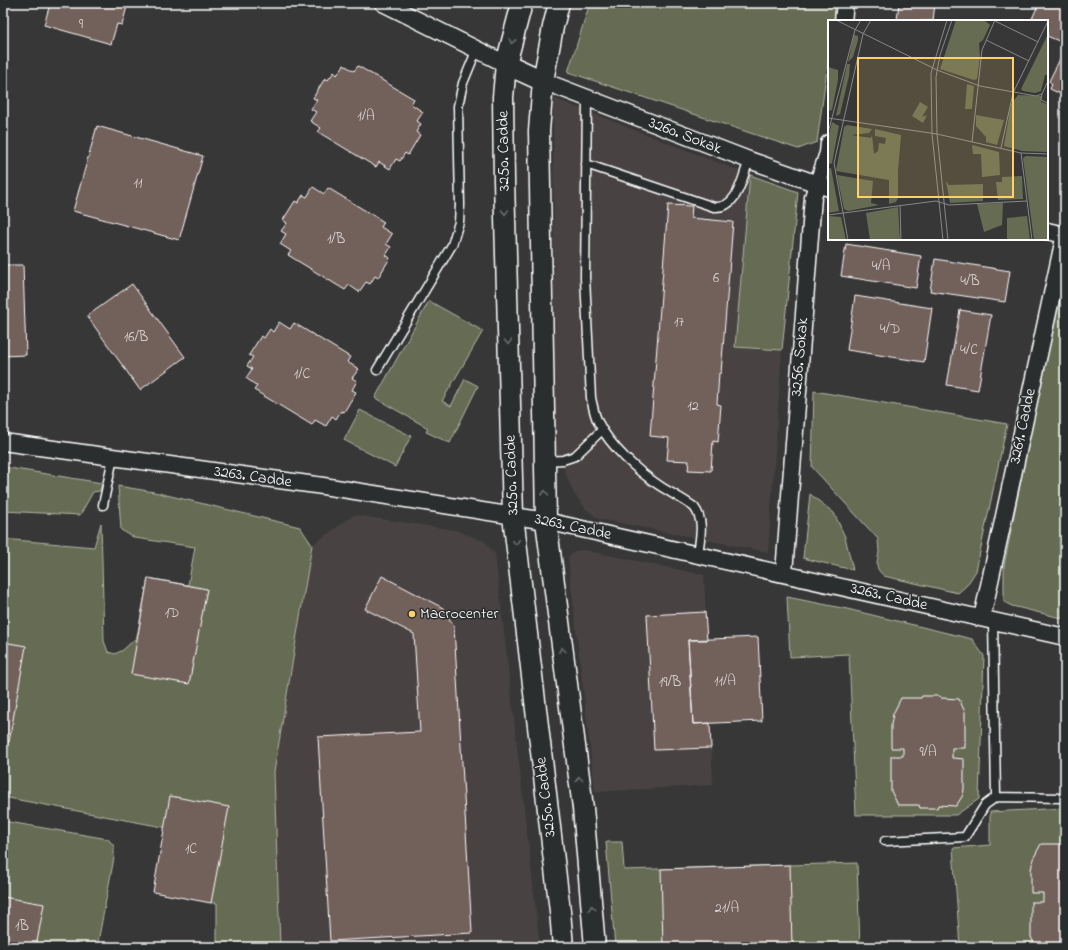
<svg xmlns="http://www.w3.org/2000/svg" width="1068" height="950" font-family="'Indie Flower',sans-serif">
<rect width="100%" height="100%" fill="#383737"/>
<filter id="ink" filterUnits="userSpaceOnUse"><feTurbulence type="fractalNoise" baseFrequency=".025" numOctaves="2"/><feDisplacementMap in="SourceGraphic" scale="8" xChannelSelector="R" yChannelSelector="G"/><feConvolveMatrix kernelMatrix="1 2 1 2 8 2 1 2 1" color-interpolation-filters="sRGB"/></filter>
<g filter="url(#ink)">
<path fill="#494342" d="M 553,98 L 750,175 L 735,346 L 782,350 L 768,552 L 599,519 L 586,509 L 574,494 L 555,446 Z
M 354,515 L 455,530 L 484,541 L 495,554 L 540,947 L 280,947 L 274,772 L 312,545 Z
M 584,550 L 704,575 L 713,785 L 595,792 L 568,558 L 571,554 L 575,551 Z"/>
<path fill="#656c52" stroke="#b2b6a8" d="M 590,3 L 836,3 L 834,21 L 829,21 L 829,55 L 817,142 L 798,149 L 568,72 Z
M 750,175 L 798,192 L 782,350 L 735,347 Z
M 1065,286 L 1065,619 L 1012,606 L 1004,602 L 1004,566 L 1054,313 Z
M 429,301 L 483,331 L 442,401 L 451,406 L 465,379 L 478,386 L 450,443 L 426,432 L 428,428 L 375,398 Z
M 814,391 L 1007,424 L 976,571 L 967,585 L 958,593 L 884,576 C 874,567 877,564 879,552 C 879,548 878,543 878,539 L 812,467 Z
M 360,410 L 411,436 L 395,467 L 344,440 Z
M 3,467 L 102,483 L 100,491 L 93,492 L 80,515 L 3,511 Z
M 118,486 L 154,492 L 300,527 L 312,545 L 274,772 L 280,947 L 217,947 L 217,903 L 211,903 L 216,837 L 3,797 L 3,539 L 94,547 L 101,523 L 104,641 L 108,652 L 115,654 L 123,650 L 137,637 L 148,578 L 188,585 L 195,547 L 135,538 L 121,530 Z
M 810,494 L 834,513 L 845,537 L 853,570 L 803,558 Z
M 787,597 L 847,609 L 972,639 L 984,656 L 979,799 L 956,815 L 856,815 L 849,654 L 790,657 Z
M 1065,808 L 1065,947 L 960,947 L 953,848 L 990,845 L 990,812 Z
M 3,821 L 108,839 L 114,846 L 114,858 L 97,947 L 3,947 Z
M 606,842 L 622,842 L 624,870 L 857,863 L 860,947 L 615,947 Z"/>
<path fill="#72605a" stroke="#fff" d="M 45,3 L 128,3 L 122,25 L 117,24 L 111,44 L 44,25 L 50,4 Z
M 899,3 L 935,3 L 933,21 L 904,21 L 897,20 Z
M 1039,3 L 1046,3 L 1049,5 L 1050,3 L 1061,3 L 1065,5 L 1065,96 L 1050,89 L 1052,84 L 1049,81 L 1063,53 L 1059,41 L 1047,36 L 1047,21 L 1031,21 Z
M 344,65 L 354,71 L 358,66 L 414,99 L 411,104 L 423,112 L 417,121 L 421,124 L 416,132 L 420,135 L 408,155 L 405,153 L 400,161 L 396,159 L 390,169 L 379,162 L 376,167 L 318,132 L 321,128 L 310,121 L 316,112 L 311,109 L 317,100 L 313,98 L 325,78 L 328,80 L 334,72 L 337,75 Z
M 97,126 L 203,156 L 179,240 L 73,211 Z
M 313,187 L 324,194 L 328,188 L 384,222 L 381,227 L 392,234 L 386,244 L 391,247 L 386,255 L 390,258 L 378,278 L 375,276 L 370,284 L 366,282 L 359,292 L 349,285 L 345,290 L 288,255 L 291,251 L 280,244 L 286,234 L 281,231 L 287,223 L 283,220 L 295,201 L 298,203 L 303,195 L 307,197 Z
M 668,205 L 692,206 L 691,218 L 733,222 L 721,373 L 719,373 L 717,404 L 721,405 L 718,442 L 713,441 L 711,471 L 688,470 L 689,461 L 667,460 L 669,438 L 650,436 Z
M 846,244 L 921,256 L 916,288 L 841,276 Z
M 935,259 L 1010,271 L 1005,302 L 930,291 Z
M 3,265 L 23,265 L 26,355 L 3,356 Z
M 132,284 L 185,357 L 140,390 L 87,316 Z
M 855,296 L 932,308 L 924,362 L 847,350 Z
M 960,310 L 991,315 L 978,390 L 947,385 Z
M 279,322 L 290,329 L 294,323 L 350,357 L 347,362 L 359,369 L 352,378 L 357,381 L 352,390 L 356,392 L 344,412 L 341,411 L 336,419 L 332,416 L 326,426 L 315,420 L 312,425 L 254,390 L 257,386 L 246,378 L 252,369 L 247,366 L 253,357 L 249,355 L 261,336 L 264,338 L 270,329 L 273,332 Z
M 382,576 L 443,608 L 454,627 L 472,933 L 330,941 L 318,737 L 420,732 L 414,634 L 365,609 Z
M 148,578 L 207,589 L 189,684 L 131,674 Z
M 705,612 L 707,640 L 688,640 L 693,724 L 710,723 L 711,748 L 654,750 L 647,615 Z
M 758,637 L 762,721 L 693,724 L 688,640 Z
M 3,642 L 26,646 L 9,742 L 3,741 Z
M 922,696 L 940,696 L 941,698 L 959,699 L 965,712 L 965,748 L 952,748 L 952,758 L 964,759 L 964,789 L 963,795 L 956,806 L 938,805 L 937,808 L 920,808 L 919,805 L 898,805 L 891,791 L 891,756 L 903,756 L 903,748 L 891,748 L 891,725 L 893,714 L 901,698 L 921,698 Z
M 170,796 L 229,807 L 211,903 L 153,892 Z
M 1065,841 L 1065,947 L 1036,947 L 1031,937 L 1031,902 L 1043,902 L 1043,893 L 1031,893 L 1031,870 L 1033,859 L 1041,844 L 1061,844 L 1062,842 Z
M 790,865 L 792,947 L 663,947 L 661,869 Z
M 3,897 L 44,904 L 36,947 L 3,947 Z"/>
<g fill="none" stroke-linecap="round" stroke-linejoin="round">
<defs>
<path id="service" d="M 587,98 L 585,278 L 591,398 C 593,406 594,414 598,422 C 610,446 637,471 660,486 C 671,493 683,499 694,507 C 705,521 700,537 698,554
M 586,164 L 714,207 C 738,209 742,178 749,160
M 377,370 L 452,245 L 459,222 L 460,205 L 458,106 L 463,83 L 477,49
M 545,461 L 563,460 L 575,456 L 602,430
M 103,505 L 113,458
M 993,620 L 996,797
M 885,841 L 965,837 L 985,805 L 996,797 L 1065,798"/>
<path id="minor" d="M 383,3 L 506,64
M 843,21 L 845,3
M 543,81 L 749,160 L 829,188
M 1047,231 L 1065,235
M 3,442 L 323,486 L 546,521 L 1065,637
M 784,573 L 813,197 L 828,153 L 829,143
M 982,618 L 1065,234"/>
<path id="tertiary" d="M 522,3 L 506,64 L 503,97 L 504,180 L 513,516 L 560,911 L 563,947
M 559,3 L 553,27 L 543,81 L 539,131 L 546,521 L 583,808 L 595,947
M 506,64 L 543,81"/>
</defs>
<use href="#service" stroke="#fff" stroke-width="11"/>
<use href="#minor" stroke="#fff" stroke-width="19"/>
<use href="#tertiary" stroke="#fff" stroke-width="23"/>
<use href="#service" stroke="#2a2d2e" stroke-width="8"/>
<use href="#minor" stroke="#2a2d2e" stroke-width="16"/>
<use href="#tertiary" stroke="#2a2d2e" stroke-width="20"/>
</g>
<defs><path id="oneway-chevron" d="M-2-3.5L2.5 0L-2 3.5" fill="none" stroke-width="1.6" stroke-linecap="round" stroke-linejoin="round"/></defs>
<g stroke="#6a6c6d">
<use href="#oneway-chevron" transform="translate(512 41) rotate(104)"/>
<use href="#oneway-chevron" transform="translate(505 212) rotate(88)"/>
<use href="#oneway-chevron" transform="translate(508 342) rotate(88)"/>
<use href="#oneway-chevron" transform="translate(545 493) rotate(-91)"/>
<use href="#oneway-chevron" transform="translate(516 542) rotate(83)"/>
<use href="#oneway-chevron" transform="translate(562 650) rotate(-97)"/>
<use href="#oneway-chevron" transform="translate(579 779) rotate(-97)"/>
<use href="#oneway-chevron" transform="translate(592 908) rotate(-95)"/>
</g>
</g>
<circle fill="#ffd166" stroke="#2a2d2e" stroke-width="1.5" cx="412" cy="614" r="4"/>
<g text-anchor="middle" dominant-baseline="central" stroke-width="3" stroke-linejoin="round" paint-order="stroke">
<g font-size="14" fill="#dcd7d6">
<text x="81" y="24">9</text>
<text x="366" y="116">1/A</text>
<text x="138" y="183">11</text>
<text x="336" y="239">1/B</text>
<text x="881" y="266">4/A</text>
<text x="716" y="278">6</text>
<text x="970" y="281">4/B</text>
<text x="679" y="322">17</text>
<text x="890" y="329">4/D</text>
<text x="136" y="337">16/B</text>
<text x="969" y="350">4/C</text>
<text x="302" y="374">1/C</text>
<text x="693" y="406">12</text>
<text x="172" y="613">1D</text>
<text x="725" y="681">11/A</text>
<text x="670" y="682">19/B</text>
<text x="928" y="752">9/A</text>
<text x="191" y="849">1C</text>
<text x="727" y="908">21/A</text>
<text x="22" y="926">1B</text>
</g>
<g font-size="16" fill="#fff" stroke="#2a2d2e">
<text transform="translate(685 136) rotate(21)">3260. Sokak</text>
<text transform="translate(504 151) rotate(-91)">3250. Cadde</text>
<text transform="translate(800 357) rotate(-85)">3256. Sokak</text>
<text transform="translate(1023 426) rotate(-78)">3261. Cadde</text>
<text transform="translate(512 475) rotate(-92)">3250. Cadde</text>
<text transform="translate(253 477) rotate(8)">3263. Cadde</text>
<text transform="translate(573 527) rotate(12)">3263. Cadde</text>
<text transform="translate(889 597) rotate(13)">3263. Cadde</text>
<text transform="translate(546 797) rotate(-97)">3250. Cadde</text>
</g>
<g font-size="16" fill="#fff" stroke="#2a2d2e" text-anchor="start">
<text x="420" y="614">Macrocenter</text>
</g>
</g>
<g transform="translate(828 20)">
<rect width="220" height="220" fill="#383737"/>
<path d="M 128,0 L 156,0 L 162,5 L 155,20 L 151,23 L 152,37 L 149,59 L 146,60 L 112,49 ZM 220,14 L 220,55 L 217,55 L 213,71 L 207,73 L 195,71 L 193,69 ZM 26,15 L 30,16 L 30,20 L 25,37 L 20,42 ZM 19,44 L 22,44 L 21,56 L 12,94 L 8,96 ZM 0,47 L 10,50 L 10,60 L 4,90 L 0,91 ZM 139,64 L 146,66 L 144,89 L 137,89 ZM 190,75 L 213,76 L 213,82 L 220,84 L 220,132 L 194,131 L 176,126 L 183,84 ZM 92,82 L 100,87 L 94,97 L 99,95 L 95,103 L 84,96 ZM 148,95 L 176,100 L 169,125 L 158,122 L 158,117 L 148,106 ZM 4,102 L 11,106 L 4,143 L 0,145 L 0,118 ZM 19,105 L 44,109 L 41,113 L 24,115 L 43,118 L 44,115 L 46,134 L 50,131 L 51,123 L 57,124 L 58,118 L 47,116 L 47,109 L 73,115 L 70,151 L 70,178 L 68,182 L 61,184 L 61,160 L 8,151 L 16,107 ZM 144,125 L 171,132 L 172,155 L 154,157 L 153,134 L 145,134 ZM 198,136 L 220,137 L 220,220 L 206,220 L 195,138 ZM 3,148 L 11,191 L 0,193 L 0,149 ZM 9,155 L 45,161 L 43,183 L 51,185 L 20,191 L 16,189 ZM 194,156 L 195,179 L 170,180 L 168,162 L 174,162 L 174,157 ZM 118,161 L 121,165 L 155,164 L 155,181 L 122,183 ZM 175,183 L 174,205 L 156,212 L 149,184 ZM 70,187 L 72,220 L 42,220 L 38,193 ZM 0,196 L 13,197 L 18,220 L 0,220 ZM 199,196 L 202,220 L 179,220 L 179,198 Z" fill="#656c52"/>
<path fill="none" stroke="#888787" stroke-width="1" d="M 8,0 L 109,50 L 152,66 L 208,76 L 214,74 L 220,61M 167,1 L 210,22M 158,20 L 201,41M 214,74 L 213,80 L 220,83M 0,98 L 109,114 L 193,133 L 220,134M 0,113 L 27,10 L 33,0M 144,122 L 154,30 L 167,0M 173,128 L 185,73 L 220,1M 193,133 L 204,220M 72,185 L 73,220M 0,195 L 108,181 L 121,185 L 199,181M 20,220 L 6,143 L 35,14 L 43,0M 115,220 L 104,114 L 103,53 L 119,0M 120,220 L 109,114 L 108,57 L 112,35 L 124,0"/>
<path fill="#ffd166" fill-opacity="0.15" stroke="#ffd166" stroke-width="2" d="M 30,38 L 185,38 L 185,177 L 30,177 Z"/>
<rect width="220" height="220" fill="none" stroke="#fff" stroke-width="2"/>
</g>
<rect width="1068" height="950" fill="none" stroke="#2a2d2e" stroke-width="16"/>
<rect x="8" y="8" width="1052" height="934" fill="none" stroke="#fff" stroke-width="1.5" filter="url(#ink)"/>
</svg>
